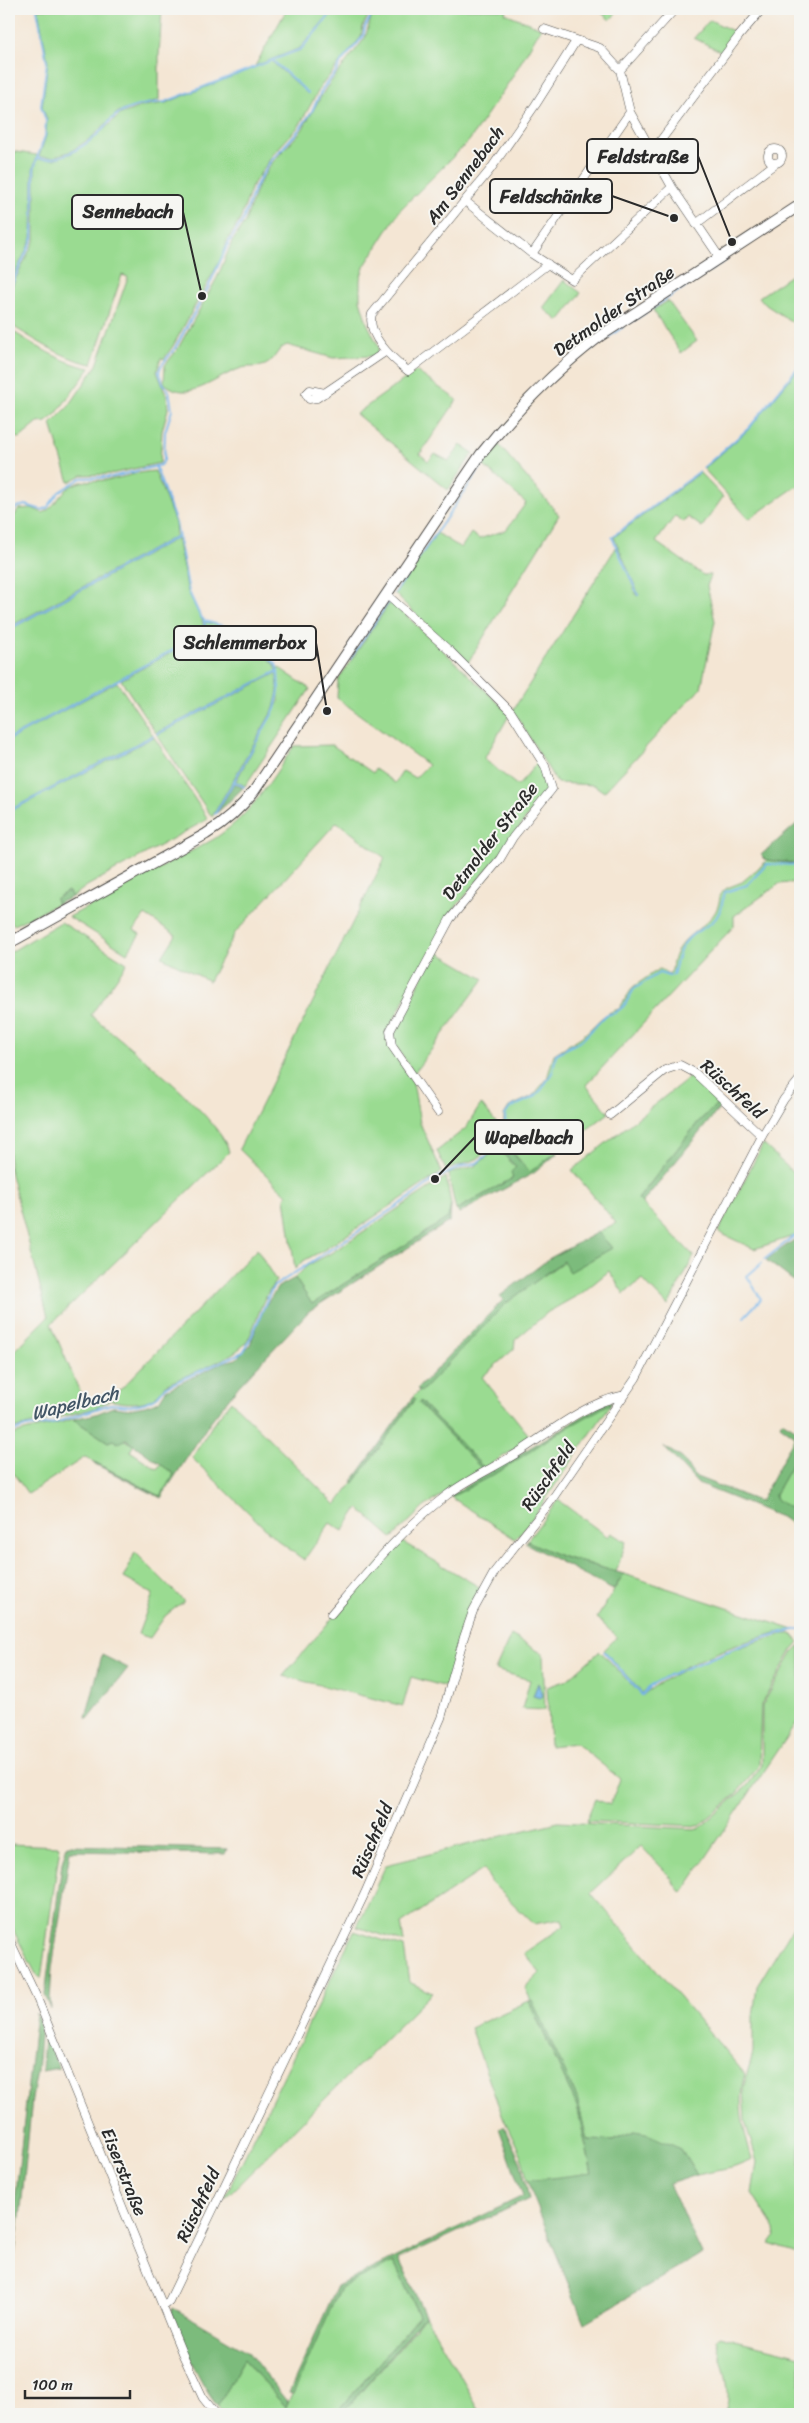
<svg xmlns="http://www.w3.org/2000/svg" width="809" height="2423" font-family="Sriracha,sans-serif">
<rect width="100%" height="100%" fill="#f6f6f2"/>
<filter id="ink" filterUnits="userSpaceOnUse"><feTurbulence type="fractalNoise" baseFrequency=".02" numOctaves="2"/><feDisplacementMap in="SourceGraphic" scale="10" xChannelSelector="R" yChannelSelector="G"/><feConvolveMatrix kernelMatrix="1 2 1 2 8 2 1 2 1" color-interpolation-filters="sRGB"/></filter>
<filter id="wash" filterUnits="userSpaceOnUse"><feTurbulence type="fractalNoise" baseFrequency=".0096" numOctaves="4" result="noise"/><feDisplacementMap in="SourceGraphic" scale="20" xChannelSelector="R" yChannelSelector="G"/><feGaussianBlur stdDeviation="1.12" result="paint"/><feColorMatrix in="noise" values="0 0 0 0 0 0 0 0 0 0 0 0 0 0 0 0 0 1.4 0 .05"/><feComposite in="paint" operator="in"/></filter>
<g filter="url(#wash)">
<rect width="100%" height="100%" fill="#f4e6d4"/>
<path fill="#9adb91" stroke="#62835e" d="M 38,9 L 162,9 L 159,55 L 159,100 L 118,112 L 91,138 L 71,151 L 54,157 L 39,157 L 46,136 L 47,119 L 42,107 L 48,62 Z
M 287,9 L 334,9 L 300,48 L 255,66 Z
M 336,9 L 372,9 L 363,26 L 361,37 L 321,86 L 299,126 L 274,153 L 252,186 L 240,220 L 227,241 L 223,255 L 173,346 L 164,359 L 161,358 L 157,372 L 167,396 L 168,409 L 162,431 L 160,463 L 111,474 L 82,475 L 69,482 L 51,424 L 69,406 L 97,365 L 128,277 L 122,275 L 92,364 C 63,359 34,339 9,324 L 9,293 L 35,239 L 35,169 L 37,159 L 54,159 L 72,153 L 92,140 L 121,114 L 143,106 L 166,103 L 271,61 L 308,94 L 273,60 L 301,50 Z
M 378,9 L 506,9 L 505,13 L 541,28 L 511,79 L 469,141 L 400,210 L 364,267 L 360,279 L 360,300 L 367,323 L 379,347 L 378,352 L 373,356 L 333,358 L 287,345 C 276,349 275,361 265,365 C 258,368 249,366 242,368 C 215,376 190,405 164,383 L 165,365 L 177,350 L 217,278 L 232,242 L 245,222 L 257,187 L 272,163 L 302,130 L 326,88 L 365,38 L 371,18 Z
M 597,9 L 620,9 L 610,20 Z
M 710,20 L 737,33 L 722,52 L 694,38 Z
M 9,151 L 37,155 L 33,169 L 32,238 L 9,286 Z
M 800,269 L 800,327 L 766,305 L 759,297 Z
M 564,280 L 581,293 L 559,321 L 543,308 Z
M 668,301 L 697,341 L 681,353 L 653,310 Z
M 9,329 C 33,344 61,363 90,368 L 56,414 L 46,422 L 38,423 L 20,438 L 9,437 Z
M 800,367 L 800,490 L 797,486 L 749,519 L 704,469 L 749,429 Z
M 416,371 L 457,400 L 420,454 L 428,461 L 435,454 L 449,461 L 461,445 L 473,453 L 448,490 L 356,414 Z
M 498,444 L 559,515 L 467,664 L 395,594 L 437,533 L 461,548 L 471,533 L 479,539 L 506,530 L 526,503 L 483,465 Z
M 155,471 L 175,523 L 176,536 L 9,627 L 9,520 L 13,518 L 19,509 L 32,508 L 43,513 C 55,507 60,493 71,486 C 85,478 98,482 113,479 C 129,476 138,472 155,471 Z
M 700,473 L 723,497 L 702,527 L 688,517 L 684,522 L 675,516 L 656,542 L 703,575 L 711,575 L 707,586 L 715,621 L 701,688 L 604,792 L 594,785 L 557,783 L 513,710 L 617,546 L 637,596 L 639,595 L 614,537 Z
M 177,538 L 188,592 L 202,620 L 205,632 L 9,738 L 9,630 Z
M 391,601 L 510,714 L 484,759 L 518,786 L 539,760 L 548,788 L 497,858 L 454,909 L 388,1030 L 387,1040 L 390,1048 L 413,1082 L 420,1123 L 442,1172 L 324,1250 L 303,1261 L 295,1269 L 285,1198 L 287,1195 L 239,1149 L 385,858 L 337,822 L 235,933 L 209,981 L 162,957 L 176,935 L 145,915 L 134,930 L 140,934 L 127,953 L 69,917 L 214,839 C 253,813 268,784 294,746 L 332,745 L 373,773 L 375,769 L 395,783 L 403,771 L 415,778 L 428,765 L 337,698 L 338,680 Z
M 205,622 L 240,631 L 248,636 L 275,665 L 277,671 L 156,733 L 121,680 L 207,633 Z
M 278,667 L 310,689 L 245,786 L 236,781 L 279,701 Z
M 277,673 L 278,691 L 274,708 L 212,817 L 157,735 Z
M 117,682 L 153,735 L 9,810 L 9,740 Z
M 154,737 L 208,819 L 87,886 L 72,897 L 68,891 L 55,899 L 57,904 L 14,925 L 9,919 L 9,812 Z
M 768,860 L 793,864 L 800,862 L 800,882 L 779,884 L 734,916 L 734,926 L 586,1085 L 609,1113 L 530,1172 L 503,1141 L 504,1115 L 509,1107 L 533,1096 L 547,1079 L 554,1054 C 563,1048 572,1043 581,1037 C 596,1026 600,1014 619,1009 L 633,987 L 659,969 L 669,974 L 672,970 C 674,928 720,931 720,894 L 727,888 L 742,882 Z
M 61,922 L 127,963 L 91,1015 C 123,1042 220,1116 229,1152 L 51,1324 L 85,1404 L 121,1389 L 257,1249 L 276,1281 C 261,1298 258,1320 248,1340 C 239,1356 185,1376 165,1385 C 154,1406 130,1405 110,1400 L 96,1408 L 9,1430 L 9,1357 L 48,1317 L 9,1167 L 9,953 Z
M 436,951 L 484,979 L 414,1073 L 395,1045 L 393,1032 Z
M 692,1075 L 720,1102 L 699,1121 L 638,1199 L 694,1256 L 668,1306 L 642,1279 L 624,1294 L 609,1271 L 582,1293 L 548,1312 L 515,1340 L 514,1349 L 482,1377 L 532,1439 L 484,1468 L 420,1401 L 419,1403 L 482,1469 L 424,1507 L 392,1538 L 358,1508 L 343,1531 L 330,1523 L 304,1560 L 276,1539 L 192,1458 L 213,1424 L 231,1401 L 336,1505 L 415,1399 L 413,1397 L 503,1305 L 564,1261 L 570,1271 L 612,1248 L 598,1232 L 616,1223 L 572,1170 Z
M 481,1104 L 502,1130 L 503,1138 L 477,1159 L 446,1170 L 437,1151 L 466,1128 Z
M 763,1144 L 800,1179 L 800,1234 L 754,1249 L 718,1232 Z
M 500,1150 L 516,1168 L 513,1178 L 456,1210 L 448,1174 L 475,1166 L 493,1152 Z
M 446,1177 L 451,1205 L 448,1218 L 312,1304 L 295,1278 L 307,1266 L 331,1253 Z
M 610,1403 L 611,1404 L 527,1526 L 515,1539 L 451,1497 L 500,1471 L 554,1435 Z
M 73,1419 L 108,1442 C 118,1437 125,1439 134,1445 L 130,1451 L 157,1469 L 161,1464 L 174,1474 L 160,1496 L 85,1457 L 28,1494 L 9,1467 L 9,1436 C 30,1428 52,1426 73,1419 Z
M 800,1450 L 800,1513 L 775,1500 L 775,1494 Z
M 558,1500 L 608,1537 L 611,1533 L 626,1542 L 616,1572 L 560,1556 L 527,1541 Z
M 399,1540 L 481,1588 L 465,1622 L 446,1687 L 411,1677 L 403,1706 L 283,1676 Z
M 135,1552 L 184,1601 L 165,1616 L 150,1638 L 138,1634 L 153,1594 L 124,1578 Z
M 624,1574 L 794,1630 C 760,1632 667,1670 642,1693 L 604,1650 L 617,1637 L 597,1618 Z
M 783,1633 L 791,1633 L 799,1642 L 792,1650 L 761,1705 L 759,1764 L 755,1771 L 735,1795 L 699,1826 L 586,1821 L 595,1799 L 610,1805 L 620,1779 L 576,1743 L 550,1746 L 547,1687 L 567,1680 L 600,1651 L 642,1696 C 668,1673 716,1655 750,1644 C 761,1640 773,1639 783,1633 Z
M 511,1635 L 543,1654 L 545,1710 L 522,1709 L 530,1680 L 495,1670 Z
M 800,1645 L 800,1718 L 682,1893 L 665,1871 L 641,1846 L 591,1893 L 745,2074 C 736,2103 744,2131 752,2160 L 735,2167 L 697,2175 L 681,2149 L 634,2132 L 612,2141 L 587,2140 L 577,2098 L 525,1988 L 540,1973 L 524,1953 L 564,1926 L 562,1919 L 534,1924 L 492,1883 L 484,1869 L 401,1924 L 404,1942 L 357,1927 L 386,1865 L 558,1822 L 699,1829 L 747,1786 L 762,1765 L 762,1706 L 793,1652 Z
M 9,1844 L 60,1846 L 41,1978 L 37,1976 L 9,1922 Z
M 800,1916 L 800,2254 L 769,2244 L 776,2235 L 775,2229 L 752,2193 L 757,2162 L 745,2121 L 743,2088 L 753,2053 L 753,2017 L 757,1986 Z
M 354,1931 L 404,1947 L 409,1982 L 432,1993 L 224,2199 Z
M 529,2001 L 577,2106 L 592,2174 L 527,2181 C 524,2155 511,2136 501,2112 C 490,2084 481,2056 470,2028 Z
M 394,2262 L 419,2316 L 336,2414 L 224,2414 L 217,2406 L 244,2359 L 286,2408 L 339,2288 Z
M 425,2315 L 482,2414 L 342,2414 L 415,2329 Z
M 719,2336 L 800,2356 L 800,2414 L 724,2414 C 735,2394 721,2362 716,2340 Z"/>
<path fill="#7bbb7b" stroke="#537353" d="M 234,783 L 243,788 L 217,813 Z
M 800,821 L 800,861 L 793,863 L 766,860 L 761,855 Z
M 68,891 L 72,897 L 57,904 L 55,899 Z
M 720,1102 L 723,1104 L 642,1203 L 638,1199 L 699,1121 Z
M 506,1146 L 530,1172 L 557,1152 L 558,1153 L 534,1173 L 459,1213 L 456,1210 L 513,1178 L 511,1172 L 516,1167 L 500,1150 Z
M 451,1205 L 450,1221 L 309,1311 L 238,1387 L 210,1422 L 161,1498 L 93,1463 L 94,1462 L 160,1496 L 174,1474 L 126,1439 L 118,1443 L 113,1440 L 108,1442 L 73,1419 L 96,1414 L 113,1407 L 129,1409 L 145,1406 L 159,1401 L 166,1390 L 224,1362 L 236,1359 L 250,1345 L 263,1309 L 278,1287 L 295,1278 L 312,1304 L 448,1218 Z
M 598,1232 L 612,1248 L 570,1272 L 563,1261 L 504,1305 L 421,1392 L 417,1389 L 503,1300 L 500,1296 L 550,1258 Z
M 800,1238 L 800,1286 L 766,1260 L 794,1240 Z
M 413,1397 L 415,1399 L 354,1483 L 352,1482 Z
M 420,1401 L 484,1468 L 482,1469 L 419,1403 Z
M 608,1401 L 613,1402 L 554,1435 L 500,1471 L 451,1497 L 449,1496 Z
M 782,1421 L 800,1432 L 800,1450 L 775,1494 L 775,1499 L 800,1513 L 800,1539 L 791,1524 L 783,1518 L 698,1484 L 663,1446 L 682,1458 L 694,1476 L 760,1502 L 795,1436 L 780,1425 Z
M 527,1541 L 560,1556 L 624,1574 L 613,1590 L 525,1543 Z
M 102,1655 L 128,1668 L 88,1719 L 86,1718 Z
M 67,1845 L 227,1849 L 225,1854 L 70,1851 L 52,1968 L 50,2000 L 51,2009 L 45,1995 L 62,1863 Z
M 532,2000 L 577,2098 L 587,2140 L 613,2141 L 634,2132 L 647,2134 L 681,2149 L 697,2175 L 669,2184 L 702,2254 L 584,2323 L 527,2181 L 592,2173 L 577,2106 L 529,2001 Z
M 36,2013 L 41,2026 L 37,2071 L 32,2099 L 21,2209 L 9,2295 L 9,2255 Z
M 44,2034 L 59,2068 L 42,2071 Z
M 504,2126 L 521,2163 L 529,2199 L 399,2259 L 425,2315 L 342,2414 L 336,2414 L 419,2316 L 394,2262 L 340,2288 L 293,2394 L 289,2393 L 337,2286 L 523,2196 L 499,2128 Z
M 173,2308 L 248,2352 L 288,2403 L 286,2408 L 244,2359 L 217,2406 C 196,2378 184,2345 171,2312 Z"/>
<path fill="#77b7eb" stroke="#51718b" d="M 538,1683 L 543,1696 L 540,1698 L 533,1696 Z"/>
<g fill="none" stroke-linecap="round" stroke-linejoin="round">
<path stroke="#77b7eb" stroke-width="2" d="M 37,9 L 47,62 L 41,106 L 46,121 L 45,136 L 37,158 C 62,162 86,146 103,129 C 108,123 113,116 120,113 C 133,106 151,102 165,102 L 301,49 L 335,9
M 272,60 L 308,93
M 9,290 L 33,238 L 34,169 L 37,158
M 631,322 L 726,260
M 590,350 L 623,327
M 156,468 L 176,523 L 189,592 L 200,616 L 205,621 L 241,631 L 249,635 L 276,664 L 278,671 L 157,734
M 703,468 L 749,428 L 800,365
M 9,517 L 17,507 L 26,505 L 42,510 L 47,508 L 59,492 L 81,478 L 112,477 L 161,465 L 164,460 L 165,432 L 172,410 L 169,391 L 163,383 L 159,372 L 161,366 L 175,348 L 208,288 L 229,242 L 243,220 L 255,187 L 270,162 L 300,129 L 312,111 L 323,88 L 336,72 L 342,61 L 363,37 L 365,27 L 375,9
M 395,593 L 501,438
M 638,595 L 612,537 L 699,472
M 9,629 L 178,536
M 350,659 L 389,601
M 9,739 L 206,632 L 204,621
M 244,787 L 234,781 L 275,709 L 279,691 L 278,671
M 9,811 L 153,736
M 215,814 L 234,781
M 765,1259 L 793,1237 L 800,1236
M 744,1317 L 761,1299 L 747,1276 L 762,1263
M 9,1433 L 26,1427 L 51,1424 L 111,1404 L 130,1406 L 144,1403 L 157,1397 L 165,1387 L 243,1352 C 256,1333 262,1307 273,1287 L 411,1197 L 435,1179 L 463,1166 L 477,1163 L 504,1142 L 506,1138 L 505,1115 L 510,1108 L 534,1097 L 542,1089 L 553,1071 L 556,1054 L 582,1040 L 606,1015 L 615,1013 L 624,1006 L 634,989 L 659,973 L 669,976 L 673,975 C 678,959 677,949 691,936 C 699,929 710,926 716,918 C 722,910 722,901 725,892 L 747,885 L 767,864 L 800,865
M 604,1651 L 642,1695 L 653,1684 L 669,1675 L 748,1643 L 783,1632 L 800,1629"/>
</g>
</g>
<g filter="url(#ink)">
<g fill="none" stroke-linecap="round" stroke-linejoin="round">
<defs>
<path id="minor" d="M 675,9 L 620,70 L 630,112 L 672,187 L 720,258
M 544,29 L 600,48 L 620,70
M768 156a7 7 0 1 1 14 0a7 7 0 1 1-14 0Z
M 652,152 L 739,36 L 762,9
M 465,201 L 532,254 L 572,280 L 672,187
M 696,224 L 776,163
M 532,254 L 630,112
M 548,264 L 408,371 C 393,359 366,336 372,314 L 490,170 L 536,104 L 576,41
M 325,393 L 310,390 L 306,394 L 309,399 L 317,398 L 385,352
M 387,595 L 451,652 L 511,712 L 545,766 L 552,789 L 513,837 L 500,859 L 450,919 L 390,1031 L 392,1046 L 438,1112
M 610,1115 L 665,1070 L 680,1065 L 695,1073 L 762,1136
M 331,1614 C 367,1572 402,1529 447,1495 C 471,1477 500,1465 525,1448 C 554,1429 587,1403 621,1396
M 9,1939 L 37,1998 L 182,2353 L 203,2398 L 216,2414
M 163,2306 L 169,2301 L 365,1893 L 441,1718 L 464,1637 L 473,1611 L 495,1571 L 548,1505 L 636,1378 L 762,1136 L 784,1099 L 800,1079"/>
<path id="major" d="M 9,943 L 206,834 C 226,822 240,809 254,791 L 481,454 C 517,409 554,371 600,336 L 800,205"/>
</defs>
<use href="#minor" stroke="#494744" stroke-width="9"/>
<use href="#major" stroke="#494744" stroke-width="12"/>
<use href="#minor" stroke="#fff" stroke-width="8"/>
<use href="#major" stroke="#fff" stroke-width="10"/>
</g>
</g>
<g text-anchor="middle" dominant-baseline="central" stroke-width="4" stroke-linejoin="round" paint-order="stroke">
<g font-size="18" fill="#2b2b2b" stroke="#f6f6f2">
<text transform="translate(465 175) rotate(-53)">Am Sennebach</text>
<text transform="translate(614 311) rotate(-35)">Detmolder Straße</text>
<text transform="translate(490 841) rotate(-52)">Detmolder Straße</text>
<text transform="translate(733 1089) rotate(42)">Rüschfeld</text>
<text transform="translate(548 1476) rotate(-55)">Rüschfeld</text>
<text transform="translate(372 1840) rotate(-67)">Rüschfeld</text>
<text transform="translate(124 2172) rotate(68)">Eiserstraße</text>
<text transform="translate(198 2205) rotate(-65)">Rüschfeld</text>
</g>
<g font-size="19" font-style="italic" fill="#425565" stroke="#f6f6f2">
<text transform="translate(75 1403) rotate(-14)">Wapelbach</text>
</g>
</g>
<path fill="none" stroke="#2b2b2b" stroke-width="2" d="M732 242L698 156M674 218L612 196M202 296L183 212M327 711L316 643M435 1179L475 1137"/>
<g fill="#2b2b2b" stroke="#f6f6f2" stroke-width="2">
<circle cx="732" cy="242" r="5"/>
<circle cx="674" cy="218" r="5"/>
<circle cx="202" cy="296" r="5"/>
<circle cx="327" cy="711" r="5"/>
<circle cx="435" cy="1179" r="5"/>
</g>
<g fill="#f6f6f2" stroke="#2b2b2b" stroke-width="2">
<rect x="587" y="139" width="111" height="34" rx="5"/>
<rect x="490" y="179" width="122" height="34" rx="5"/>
<rect x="72" y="195" width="111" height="34" rx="5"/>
<rect x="174" y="626" width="142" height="34" rx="5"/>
<rect x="475" y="1120" width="108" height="34" rx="5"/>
</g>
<g font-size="19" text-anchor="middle" font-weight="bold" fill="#2b2b2b">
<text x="643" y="163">Feldstraße</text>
<text x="551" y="203">Feldschänke</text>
<text x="128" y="218">Sennebach</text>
<text x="245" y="649">Schlemmerbox</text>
<text x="529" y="1144">Wapelbach</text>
</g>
<rect width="809" height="2423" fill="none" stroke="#f6f6f2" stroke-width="30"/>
<path d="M25 2390v8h105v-8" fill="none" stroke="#2b2b2b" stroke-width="2.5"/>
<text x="32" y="2390" font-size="15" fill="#2b2b2b" stroke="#f6f6f2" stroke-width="4" paint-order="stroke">100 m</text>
</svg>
